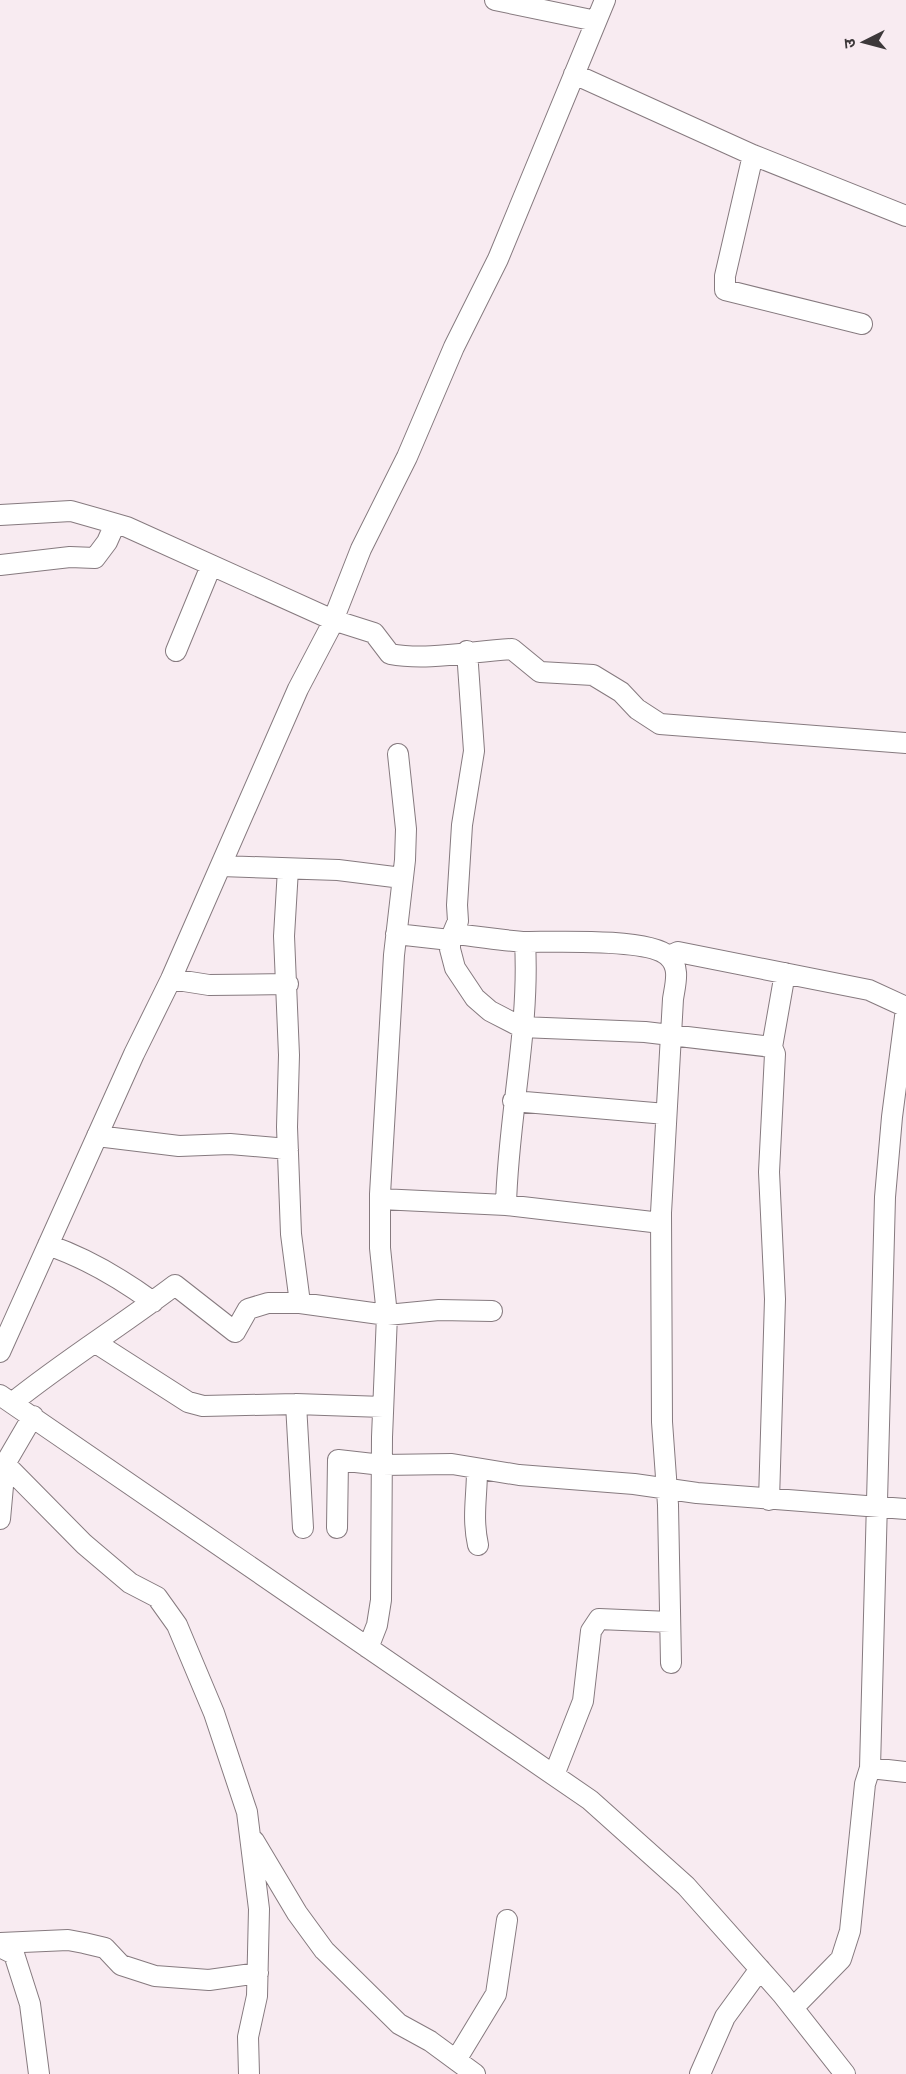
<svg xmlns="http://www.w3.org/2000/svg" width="906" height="2074" font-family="Quicksand,'Noto Sans Devanagari',sans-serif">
<rect width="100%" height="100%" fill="#f8ebf1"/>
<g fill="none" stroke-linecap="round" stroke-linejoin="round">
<defs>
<path id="minor" d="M 495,0 L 596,21
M 574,74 L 753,155 L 906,216
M 753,155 L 725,276 L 725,290 L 862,324
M 0,515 L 71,511 L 127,527 L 333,620 L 374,633 L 390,654 C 429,661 472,651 512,649 L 540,672 L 593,675 L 621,692 L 637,709 L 660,724 L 906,743
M 0,565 L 70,557 L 95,558 L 107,542 L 115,524
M 176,651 L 211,566
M 467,651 L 474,751 L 462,825 L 457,905 L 458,921 L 450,940 L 450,949 L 455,968 L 475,998 L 490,1011 L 521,1027 L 645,1032 L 772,1047
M 221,866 L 338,870 L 402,878
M 288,869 L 284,936 L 289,1055 L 287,1127 L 291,1234 L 300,1303
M 396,934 L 450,940
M 453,934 C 478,936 503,941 527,942 C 555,942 649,938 668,956 C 681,967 675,985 673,999 L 661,1213 L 662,1422 L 668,1505 L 671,1663
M 669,956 L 678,952 L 869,990 L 906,1007
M 171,979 L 209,985 L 288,984
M 513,1101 L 666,1114
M 97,1136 L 179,1146 L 230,1144 L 288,1149
M 380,1199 L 506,1205 L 661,1223
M 506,1205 C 508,1118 530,1029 525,942
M 48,1245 C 86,1258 120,1278 153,1302
M 96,1343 L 188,1402 L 203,1406 L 296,1404 L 383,1407
M 0,1352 L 134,1054 L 171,979 L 298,689 L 330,628 L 361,549 L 407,457 L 454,347 L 498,259 L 605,0
M 0,1395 L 590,1800 L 686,1886 L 782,1994 L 845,2074
M 12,1403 C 64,1361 121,1326 175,1285 L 235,1332 L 248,1309 L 268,1303 L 300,1303 L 387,1315 L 439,1310 L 492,1311
M 296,1404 L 303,1528
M 5,1464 L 84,1544 L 130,1583 L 157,1597 L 177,1625 L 214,1713 L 247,1812 L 259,1909 L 257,1996 L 248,2037 L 249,2074
M 477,1470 C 477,1497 472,1517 478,1545
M 769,1500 L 775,1299 L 769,1172 L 775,1054 L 772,1047 L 785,973
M 0,1519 L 5,1464 L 33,1416
M 337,1528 L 338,1460 L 382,1465 L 452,1464 L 519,1475 L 634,1484 L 697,1493 L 906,1509
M 368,1648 L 377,1625 L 381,1600 L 382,1437 L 387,1315 L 380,1248 L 380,1194 L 394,955 L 405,860 L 406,829 L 398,754
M 870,1768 L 906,1772
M 554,1775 L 583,1701 L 591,1631 L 599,1619 L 670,1622
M 254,1841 L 297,1913 L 324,1950 L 399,2024 L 430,2041 L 475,2074
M 0,1943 L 68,1940 L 84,1943 L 105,1948 L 121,1965 L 155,1976 L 209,1980 L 258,1973
M 0,1947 L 14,1954 L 30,2004 L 39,2074
M 793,2008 L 841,1959 L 850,1931 L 865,1784 L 870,1768 L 885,1197 L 892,1117 L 906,1009
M 456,2060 L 496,1994 L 507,1920
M 700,2074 L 725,2017 L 760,1969"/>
</defs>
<use href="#minor" stroke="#867a7f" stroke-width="22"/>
<use href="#minor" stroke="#fff" stroke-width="20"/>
</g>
<g transform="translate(864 42) rotate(264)" stroke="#f8ebf1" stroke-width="4.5" paint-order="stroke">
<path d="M0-4.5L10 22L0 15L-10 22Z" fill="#3d383a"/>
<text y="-9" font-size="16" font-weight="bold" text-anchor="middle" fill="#3d383a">उ</text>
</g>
</svg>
